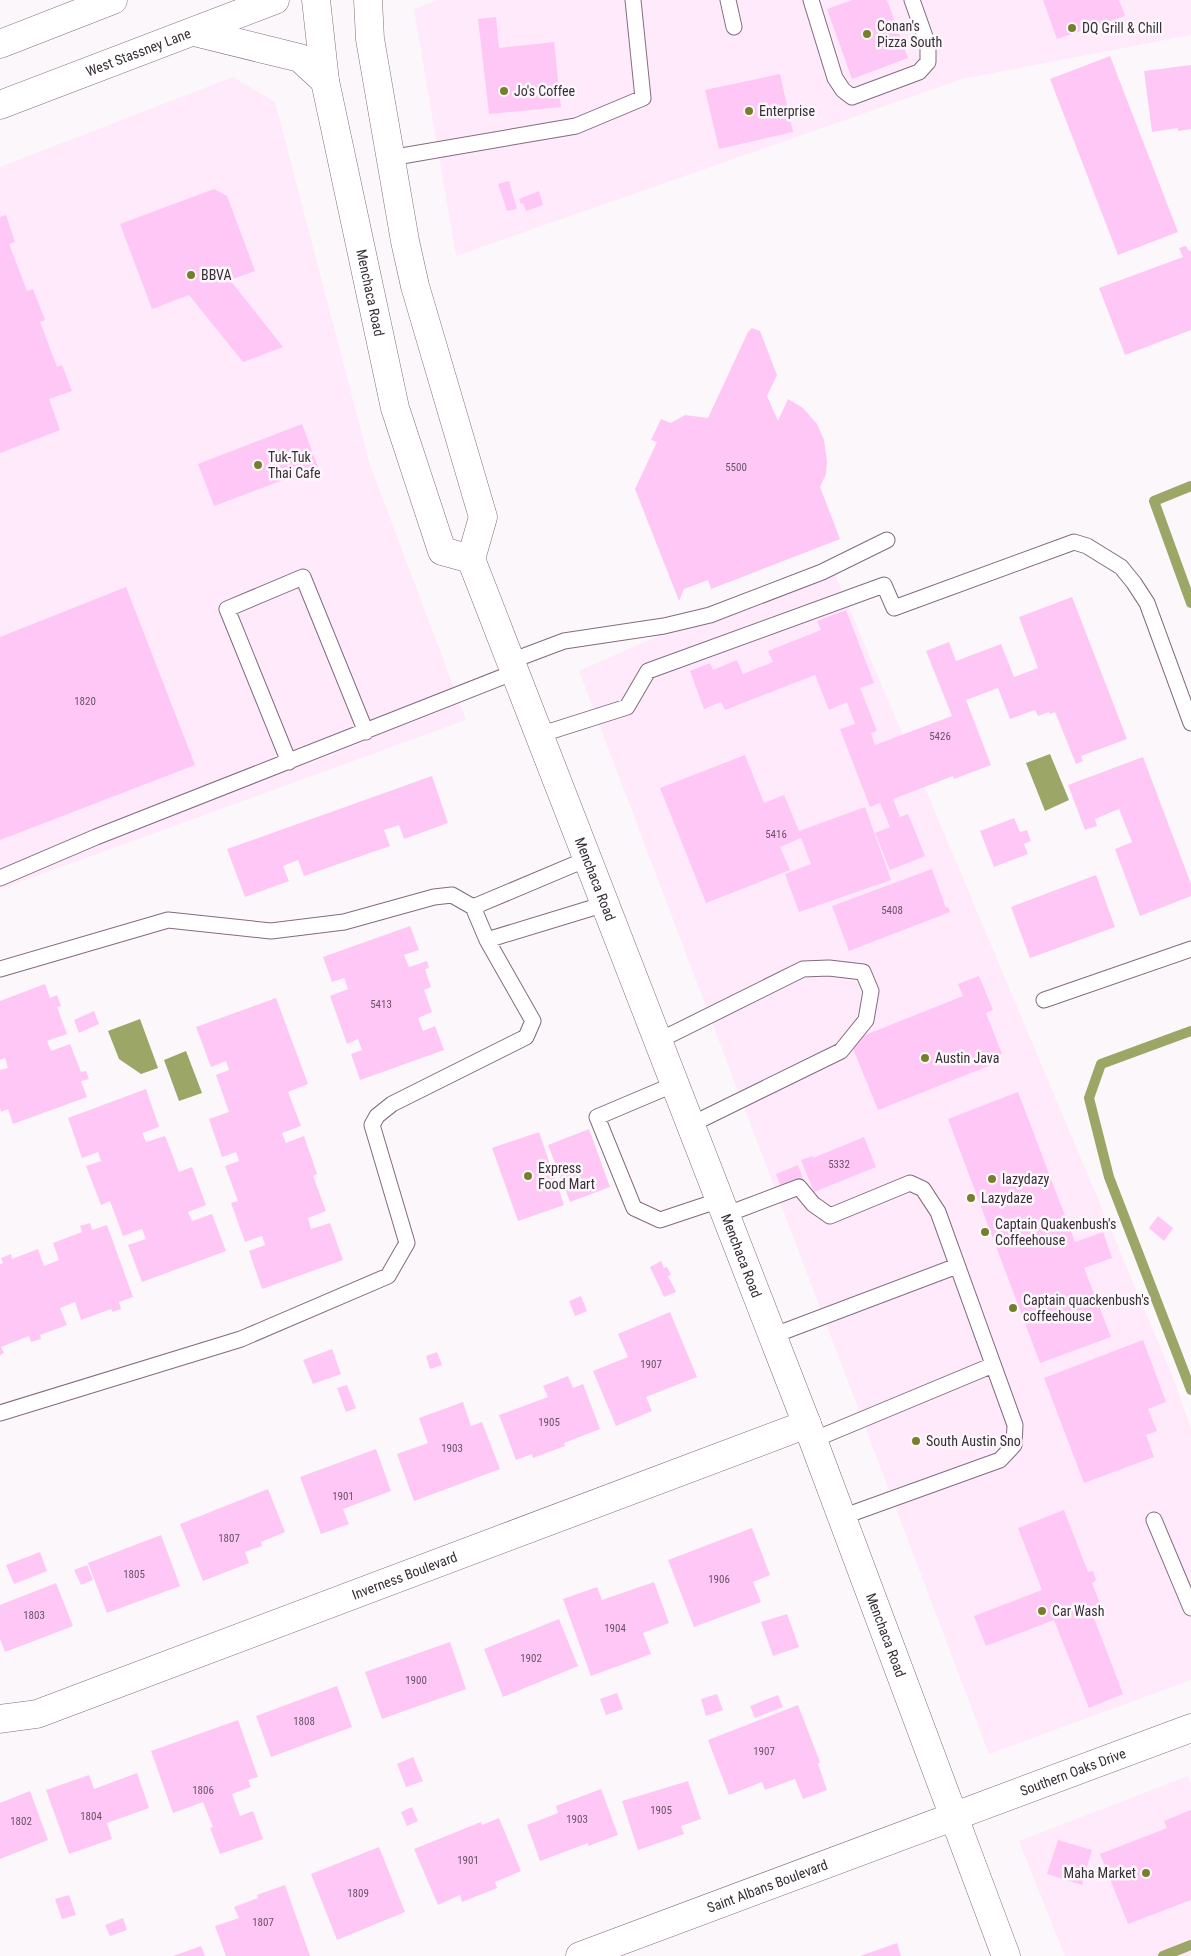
<svg xmlns="http://www.w3.org/2000/svg" width="1191" height="1956" font-family="'Roboto Condensed',sans-serif">
<rect width="100%" height="100%" fill="#fcf7fb"/>
<path fill="#feeafa" d="M 437,0 L 1191,0 L 1191,35 L 962,79 L 456,256 L 414,9 Z
M 233,77 L 275,102 L 370,465 L 466,720 L 0,889 L 0,167 Z
M 829,560 L 1172,1375 L 1191,1429 L 1191,1680 L 989,1754 L 579,671 Z
M 1188,1776 L 1191,1783 L 1191,1956 L 1065,1956 L 1019,1841 Z"/>
<path fill="#9ca666" d="M 1050,754 L 1069,800 L 1045,811 L 1026,763 Z
M 140,1019 L 158,1068 L 141,1074 L 119,1059 L 108,1031 Z
M 186,1051 L 202,1093 L 179,1101 L 164,1060 Z"/>
<g fill="none" stroke-linecap="round" stroke-linejoin="round">
<path stroke="#9ca666" stroke-width="10" d="M 1191,486 L 1154,501 L 1191,603
M 1191,1031 L 1101,1064 L 1089,1098 L 1109,1177 L 1191,1390
M 1163,1956 L 1191,1945"/>
</g>
<path fill="#fec7f6" d="M 852,0 L 887,0 L 908,58 L 852,79 L 827,9 Z
M 1043,0 L 1119,0 L 1125,16 L 1057,39 Z
M 496,17 L 499,48 L 554,42 L 561,107 L 489,114 L 478,19 Z
M 1110,56 L 1178,232 L 1118,255 L 1050,79 Z
M 1191,65 L 1191,129 L 1178,131 L 1178,128 L 1152,132 L 1144,71 Z
M 780,74 L 793,132 L 719,149 L 705,90 Z
M 509,181 L 517,209 L 507,211 L 498,184 Z
M 214,189 L 227,196 L 255,271 L 230,280 L 283,347 L 243,362 L 189,295 L 152,309 L 120,224 Z
M 539,191 L 543,205 L 526,211 L 523,203 L 521,204 L 519,199 Z
M 6,215 L 15,242 L 9,244 L 27,291 L 33,289 L 45,320 L 40,322 L 57,367 L 62,365 L 72,391 L 49,399 L 60,430 L 0,453 L 0,217 Z
M 1186,246 L 1189,251 L 1191,251 L 1191,330 L 1125,355 L 1099,288 L 1183,257 L 1179,248 Z
M 752,328 L 760,331 L 777,375 L 767,396 L 778,421 L 788,399 L 803,408 L 817,424 L 824,440 L 827,461 L 826,474 L 820,487 L 840,539 L 711,589 L 708,580 L 684,589 L 679,601 L 635,489 L 657,442 L 651,440 L 661,419 L 671,423 L 685,415 L 708,418 L 748,332 Z
M 302,424 L 318,467 L 214,506 L 198,464 Z
M 126,587 L 195,765 L 0,840 L 0,637 Z
M 1072,597 L 1127,739 L 1081,756 L 1083,761 L 1076,764 L 1055,712 L 1050,714 L 1049,712 L 1038,716 L 1035,710 L 1010,719 L 998,688 L 966,700 L 991,765 L 954,779 L 953,776 L 893,799 L 900,817 L 908,814 L 925,856 L 890,870 L 875,833 L 890,827 L 880,803 L 870,807 L 840,729 L 855,724 L 847,702 L 829,710 L 815,675 L 725,710 L 721,702 L 704,709 L 690,671 L 710,663 L 713,670 L 737,660 L 743,674 L 773,662 L 768,651 L 821,630 L 817,621 L 846,610 L 874,683 L 860,688 L 877,731 L 871,733 L 875,745 L 952,716 L 926,651 L 949,642 L 956,661 L 1001,644 L 1014,677 L 1038,668 L 1019,617 Z
M 745,755 L 764,803 L 784,795 L 799,831 L 865,807 L 891,880 L 799,912 L 785,874 L 811,864 L 801,838 L 780,847 L 790,870 L 706,903 L 660,788 Z
M 1143,757 L 1191,884 L 1191,896 L 1140,916 L 1115,849 L 1132,842 L 1119,809 L 1095,819 L 1097,826 L 1085,830 L 1068,785 Z
M 432,776 L 448,823 L 404,839 L 399,825 L 384,830 L 390,846 L 304,876 L 298,860 L 283,866 L 289,881 L 245,897 L 227,849 Z
M 1014,818 L 1020,832 L 1027,830 L 1031,841 L 1024,844 L 1028,854 L 994,867 L 980,831 Z
M 932,869 L 946,908 L 948,907 L 950,912 L 849,951 L 832,906 Z
M 1096,875 L 1115,927 L 1030,958 L 1011,907 Z
M 410,926 L 419,950 L 404,955 L 409,967 L 427,961 L 429,968 L 425,969 L 431,987 L 424,990 L 432,1012 L 418,1018 L 423,1031 L 435,1026 L 444,1050 L 360,1080 L 351,1054 L 362,1050 L 358,1039 L 347,1044 L 330,996 L 348,989 L 344,978 L 332,982 L 323,957 Z
M 979,976 L 993,1010 L 986,1013 L 1002,1054 L 988,1060 L 991,1065 L 878,1110 L 850,1041 L 963,996 L 958,984 Z
M 45,984 L 50,998 L 57,995 L 61,1006 L 57,1007 L 67,1034 L 47,1041 L 51,1051 L 70,1044 L 81,1072 L 86,1071 L 89,1079 L 81,1081 L 87,1097 L 13,1124 L 8,1109 L 1,1112 L 0,1108 L 0,1070 L 8,1068 L 5,1058 L 0,1060 L 0,1001 Z
M 276,998 L 308,1084 L 288,1092 L 301,1126 L 282,1133 L 286,1143 L 304,1136 L 317,1174 L 313,1176 L 326,1211 L 308,1218 L 311,1229 L 330,1223 L 343,1260 L 262,1289 L 249,1251 L 265,1245 L 262,1236 L 245,1242 L 231,1203 L 238,1201 L 225,1166 L 239,1161 L 236,1152 L 222,1157 L 209,1119 L 229,1112 L 216,1075 L 229,1070 L 226,1061 L 211,1067 L 196,1027 Z
M 94,1011 L 99,1024 L 79,1033 L 74,1020 Z
M 146,1089 L 159,1127 L 142,1133 L 146,1142 L 165,1136 L 179,1172 L 192,1167 L 206,1205 L 188,1212 L 192,1221 L 212,1214 L 226,1251 L 142,1282 L 128,1245 L 146,1239 L 142,1229 L 123,1236 L 110,1201 L 101,1205 L 86,1166 L 101,1161 L 98,1152 L 82,1158 L 68,1118 Z
M 1018,1092 L 1075,1242 L 1103,1232 L 1112,1258 L 1084,1268 L 1111,1337 L 1040,1363 L 948,1119 Z
M 589,1129 L 610,1187 L 570,1202 L 548,1145 Z
M 539,1132 L 564,1205 L 518,1221 L 492,1148 Z
M 864,1137 L 876,1167 L 814,1192 L 801,1160 L 813,1156 L 813,1158 Z
M 798,1165 L 803,1178 L 781,1187 L 776,1174 Z
M 1158,1216 L 1173,1228 L 1164,1241 L 1149,1228 Z
M 90,1223 L 92,1230 L 107,1225 L 133,1297 L 119,1302 L 121,1309 L 113,1312 L 111,1309 L 81,1320 L 75,1302 L 60,1308 L 67,1325 L 40,1335 L 41,1339 L 31,1342 L 29,1336 L 1,1347 L 4,1353 L 0,1355 L 0,1264 L 3,1263 L 1,1258 L 11,1254 L 12,1259 L 38,1249 L 44,1266 L 59,1260 L 53,1243 L 82,1232 L 80,1226 Z
M 661,1261 L 664,1268 L 667,1267 L 671,1275 L 668,1276 L 676,1292 L 664,1297 L 650,1267 Z
M 581,1296 L 587,1311 L 575,1316 L 569,1301 Z
M 670,1312 L 697,1377 L 646,1397 L 652,1411 L 616,1426 L 593,1371 L 628,1357 L 618,1334 Z
M 1143,1340 L 1166,1402 L 1148,1409 L 1157,1431 L 1146,1435 L 1154,1457 L 1084,1483 L 1044,1378 Z
M 332,1349 L 341,1374 L 313,1384 L 303,1360 Z
M 437,1352 L 442,1365 L 430,1369 L 426,1356 Z
M 568,1376 L 573,1388 L 583,1384 L 600,1429 L 564,1443 L 565,1446 L 533,1458 L 532,1454 L 516,1460 L 499,1415 L 548,1397 L 543,1386 Z
M 347,1385 L 356,1408 L 346,1412 L 337,1388 Z
M 463,1402 L 471,1426 L 482,1422 L 500,1469 L 414,1501 L 397,1454 L 428,1443 L 419,1418 Z
M 376,1449 L 391,1491 L 343,1509 L 349,1524 L 321,1534 L 300,1477 Z
M 268,1489 L 285,1532 L 261,1542 L 262,1546 L 245,1552 L 249,1563 L 203,1581 L 180,1524 Z
M 1064,1510 L 1088,1572 L 1093,1571 L 1096,1580 L 1092,1583 L 1102,1609 L 1092,1613 L 1123,1694 L 1089,1708 L 1054,1620 L 986,1646 L 974,1616 L 1042,1590 L 1018,1528 Z
M 752,1528 L 770,1575 L 753,1582 L 761,1602 L 694,1627 L 668,1560 Z
M 161,1535 L 180,1586 L 107,1613 L 88,1563 Z
M 40,1552 L 47,1571 L 14,1584 L 6,1565 Z
M 87,1565 L 93,1580 L 81,1585 L 74,1570 Z
M 654,1582 L 669,1623 L 643,1633 L 651,1654 L 591,1676 L 563,1599 L 597,1587 L 602,1600 Z
M 56,1583 L 73,1626 L 5,1652 L 0,1639 L 0,1605 Z
M 787,1614 L 799,1647 L 773,1656 L 761,1622 Z
M 559,1619 L 578,1666 L 503,1697 L 484,1649 Z
M 450,1642 L 466,1689 L 382,1719 L 365,1672 Z
M 337,1686 L 352,1727 L 271,1757 L 256,1716 Z
M 617,1693 L 623,1709 L 606,1715 L 600,1699 Z
M 717,1694 L 723,1710 L 706,1716 L 701,1699 Z
M 778,1695 L 783,1707 L 755,1718 L 750,1706 Z
M 798,1705 L 820,1762 L 818,1764 L 827,1790 L 803,1799 L 795,1779 L 765,1790 L 762,1782 L 729,1795 L 708,1740 Z
M 238,1720 L 258,1777 L 248,1780 L 251,1787 L 232,1794 L 240,1816 L 253,1811 L 263,1839 L 220,1854 L 210,1828 L 213,1827 L 203,1802 L 173,1813 L 151,1751 Z
M 413,1757 L 423,1781 L 406,1787 L 397,1764 Z
M 137,1773 L 149,1808 L 107,1823 L 112,1839 L 69,1854 L 46,1790 L 89,1775 L 94,1789 Z
M 688,1781 L 701,1819 L 681,1826 L 684,1834 L 638,1850 L 622,1801 Z
M 601,1789 L 618,1835 L 588,1846 L 588,1843 L 540,1861 L 527,1825 L 558,1813 L 556,1806 Z
M 30,1791 L 48,1840 L 0,1859 L 0,1803 Z
M 412,1807 L 418,1821 L 407,1826 L 401,1812 Z
M 1191,1810 L 1191,1900 L 1128,1924 L 1100,1854 L 1167,1828 L 1164,1821 Z
M 499,1818 L 521,1871 L 495,1882 L 497,1888 L 462,1902 L 460,1895 L 438,1905 L 414,1849 L 481,1822 L 482,1825 Z
M 1058,1840 L 1092,1850 L 1082,1885 L 1047,1874 Z
M 379,1847 L 405,1912 L 337,1940 L 311,1874 Z
M 285,1885 L 310,1956 L 226,1956 L 215,1926 L 239,1918 L 234,1907 L 258,1898 L 257,1895 Z
M 69,1895 L 76,1915 L 62,1919 L 55,1899 Z
M 123,1918 L 127,1930 L 110,1936 L 105,1925 Z
M 897,1943 L 901,1956 L 860,1956 Z
M 201,1946 L 205,1956 L 173,1956 Z"/>
<g fill="none" stroke-linecap="round" stroke-linejoin="round">
<defs>
<path id="lane" d="M 728,0 L 734,27
M 811,0 L 835,78 L 843,90 L 852,97 L 919,72 L 928,62 L 928,45 L 912,0
M 390,158 L 576,126 L 643,98 L 633,0
M 511,661 L 564,641 L 664,626 L 710,615 L 822,572 L 887,540
M 539,735 L 627,707 L 648,671 L 884,585 L 894,608 L 1074,542 L 1087,546 L 1121,567 L 1134,583 L 1147,603 L 1191,723
M 289,762 L 227,609 L 303,577 L 366,732
M 0,878 L 96,837 L 515,672
M 473,907 L 587,859
M 487,940 L 605,904
M 0,969 L 168,920 L 271,931 L 344,922 L 434,897 L 452,895 L 473,907 L 487,940 L 533,1021 L 526,1037 L 392,1104 L 377,1116 L 372,1125 L 407,1243 L 388,1276 L 241,1339 L 0,1413
M 1044,1000 L 1191,949
M 658,1041 L 803,969 L 829,968 L 863,972 L 871,991 L 866,1020 L 841,1051 L 690,1125
M 675,1084 L 597,1117 L 634,1208 L 660,1220 L 720,1200
M 725,1215 L 799,1187 L 813,1204 L 830,1216 L 910,1183 L 923,1189 L 938,1212 L 1015,1425 L 1014,1445 L 1000,1460 L 842,1517
M 772,1336 L 957,1266
M 813,1440 L 993,1365
M 1154,1520 L 1191,1608"/>
<g id="street">
<path id="s1" d="M 0,1719 L 37,1714 L 807,1424"/>
<path id="s2" d="M 580,1956 L 1191,1728"/>
</g>
<g id="secondary">
<path id="s3" d="M 316,0 L 325,81 L 395,408 L 442,551 L 471,559"/>
<path id="s4" d="M 368,0 L 370,39 L 405,241 L 415,286 L 483,517 L 471,559 L 813,1440 L 1006,1956"/>
<path d="M 194,32 L 300,58 L 325,81"/>
<path d="M 0,44 L 113,0"/>
<path id="s5" d="M 0,105 L 275,0"/>
</g>
</defs>
<use href="#lane" stroke="#836b7f" stroke-width="17"/>
<use href="#street" stroke="#836b7f" stroke-width="29"/>
<use href="#secondary" stroke="#836b7f" stroke-width="29"/>
<use href="#lane" stroke="#fff" stroke-width="15"/>
<use href="#street" stroke="#fff" stroke-width="28"/>
<use href="#secondary" stroke="#fff" stroke-width="28"/>
</g>
<g fill="#76802c" stroke="#fcf7fb" stroke-width="2">
<circle cx="1072" cy="28" r="5"/>
<circle cx="867" cy="34" r="5"/>
<circle cx="504" cy="91" r="5"/>
<circle cx="749" cy="111" r="5"/>
<circle cx="191" cy="275" r="5"/>
<circle cx="258" cy="465" r="5"/>
<circle cx="925" cy="1058" r="5"/>
<circle cx="528" cy="1176" r="5"/>
<circle cx="992" cy="1179" r="5"/>
<circle cx="971" cy="1198" r="5"/>
<circle cx="985" cy="1232" r="5"/>
<circle cx="1013" cy="1308" r="5"/>
<circle cx="916" cy="1441" r="5"/>
<circle cx="1042" cy="1611" r="5"/>
<circle cx="1146" cy="1873" r="5"/>
</g>
<g text-anchor="middle" dominant-baseline="central" stroke-width="5" stroke-linejoin="round" paint-order="stroke">
<g font-size="11" fill="#6a5467">
<text x="736" y="467">5500</text>
<text x="85" y="701">1820</text>
<text x="940" y="736">5426</text>
<text x="776" y="834">5416</text>
<text x="892" y="910">5408</text>
<text x="381" y="1004">5413</text>
<text x="839" y="1164">5332</text>
<text x="651" y="1364">1907</text>
<text x="549" y="1422">1905</text>
<text x="452" y="1448">1903</text>
<text x="343" y="1496">1901</text>
<text x="229" y="1538">1807</text>
<text x="134" y="1574">1805</text>
<text x="719" y="1579">1906</text>
<text x="34" y="1615">1803</text>
<text x="615" y="1628">1904</text>
<text x="531" y="1658">1902</text>
<text x="416" y="1680">1900</text>
<text x="304" y="1721">1808</text>
<text x="764" y="1751">1907</text>
<text x="203" y="1790">1806</text>
<text x="661" y="1810">1905</text>
<text x="91" y="1816">1804</text>
<text x="577" y="1819">1903</text>
<text x="21" y="1821">1802</text>
<text x="468" y="1860">1901</text>
<text x="358" y="1893">1809</text>
<text x="263" y="1922">1807</text>
</g>
<g font-size="14" fill="#382e37" stroke="#fcf7fb" text-anchor="start">
<text x="877" y="26">Conan's<tspan x="877" dy="16">Pizza South</tspan></text>
<text x="1082" y="28">DQ Grill &amp; Chill</text>
<text x="514" y="91">Jo's Coffee</text>
<text x="759" y="111">Enterprise</text>
<text x="201" y="275">BBVA</text>
<text x="268" y="457">Tuk-Tuk<tspan x="268" dy="16">Thai Cafe</tspan></text>
<text x="935" y="1058">Austin Java</text>
<text x="538" y="1168">Express<tspan x="538" dy="16">Food Mart</tspan></text>
<text x="1002" y="1179">lazydazy</text>
<text x="981" y="1198">Lazydaze</text>
<text x="995" y="1224">Captain Quakenbush's<tspan x="995" dy="16">Coffeehouse</tspan></text>
<text x="1023" y="1300">Captain quackenbush's<tspan x="1023" dy="16">coffeehouse</tspan></text>
<text x="926" y="1441">South Austin Sno</text>
<text x="1052" y="1611">Car Wash</text>
<text x="1136" y="1873" text-anchor="end">Maha Market</text>
</g>
<g font-size="14" fill="#382e37" stroke="#fcf7fb">
<text stroke="none"><textPath href="#s5" startOffset="148">West Stassney Lane</textPath></text>
<text stroke="none"><textPath href="#s3" startOffset="298">Menchaca Road</textPath></text>
<text stroke="none"><textPath href="#s4" startOffset="918">Menchaca Road</textPath></text>
<text stroke="none"><textPath href="#s4" startOffset="1322">Menchaca Road</textPath></text>
<text stroke="none"><textPath href="#s1" startOffset="430">Inverness Boulevard</textPath></text>
<text stroke="none"><textPath href="#s4" startOffset="1728">Menchaca Road</textPath></text>
<text stroke="none"><textPath href="#s2" startOffset="526">Southern Oaks Drive</textPath></text>
<text stroke="none"><textPath href="#s2" startOffset="200">Saint Albans Boulevard</textPath></text>
</g>
</g>
</svg>
